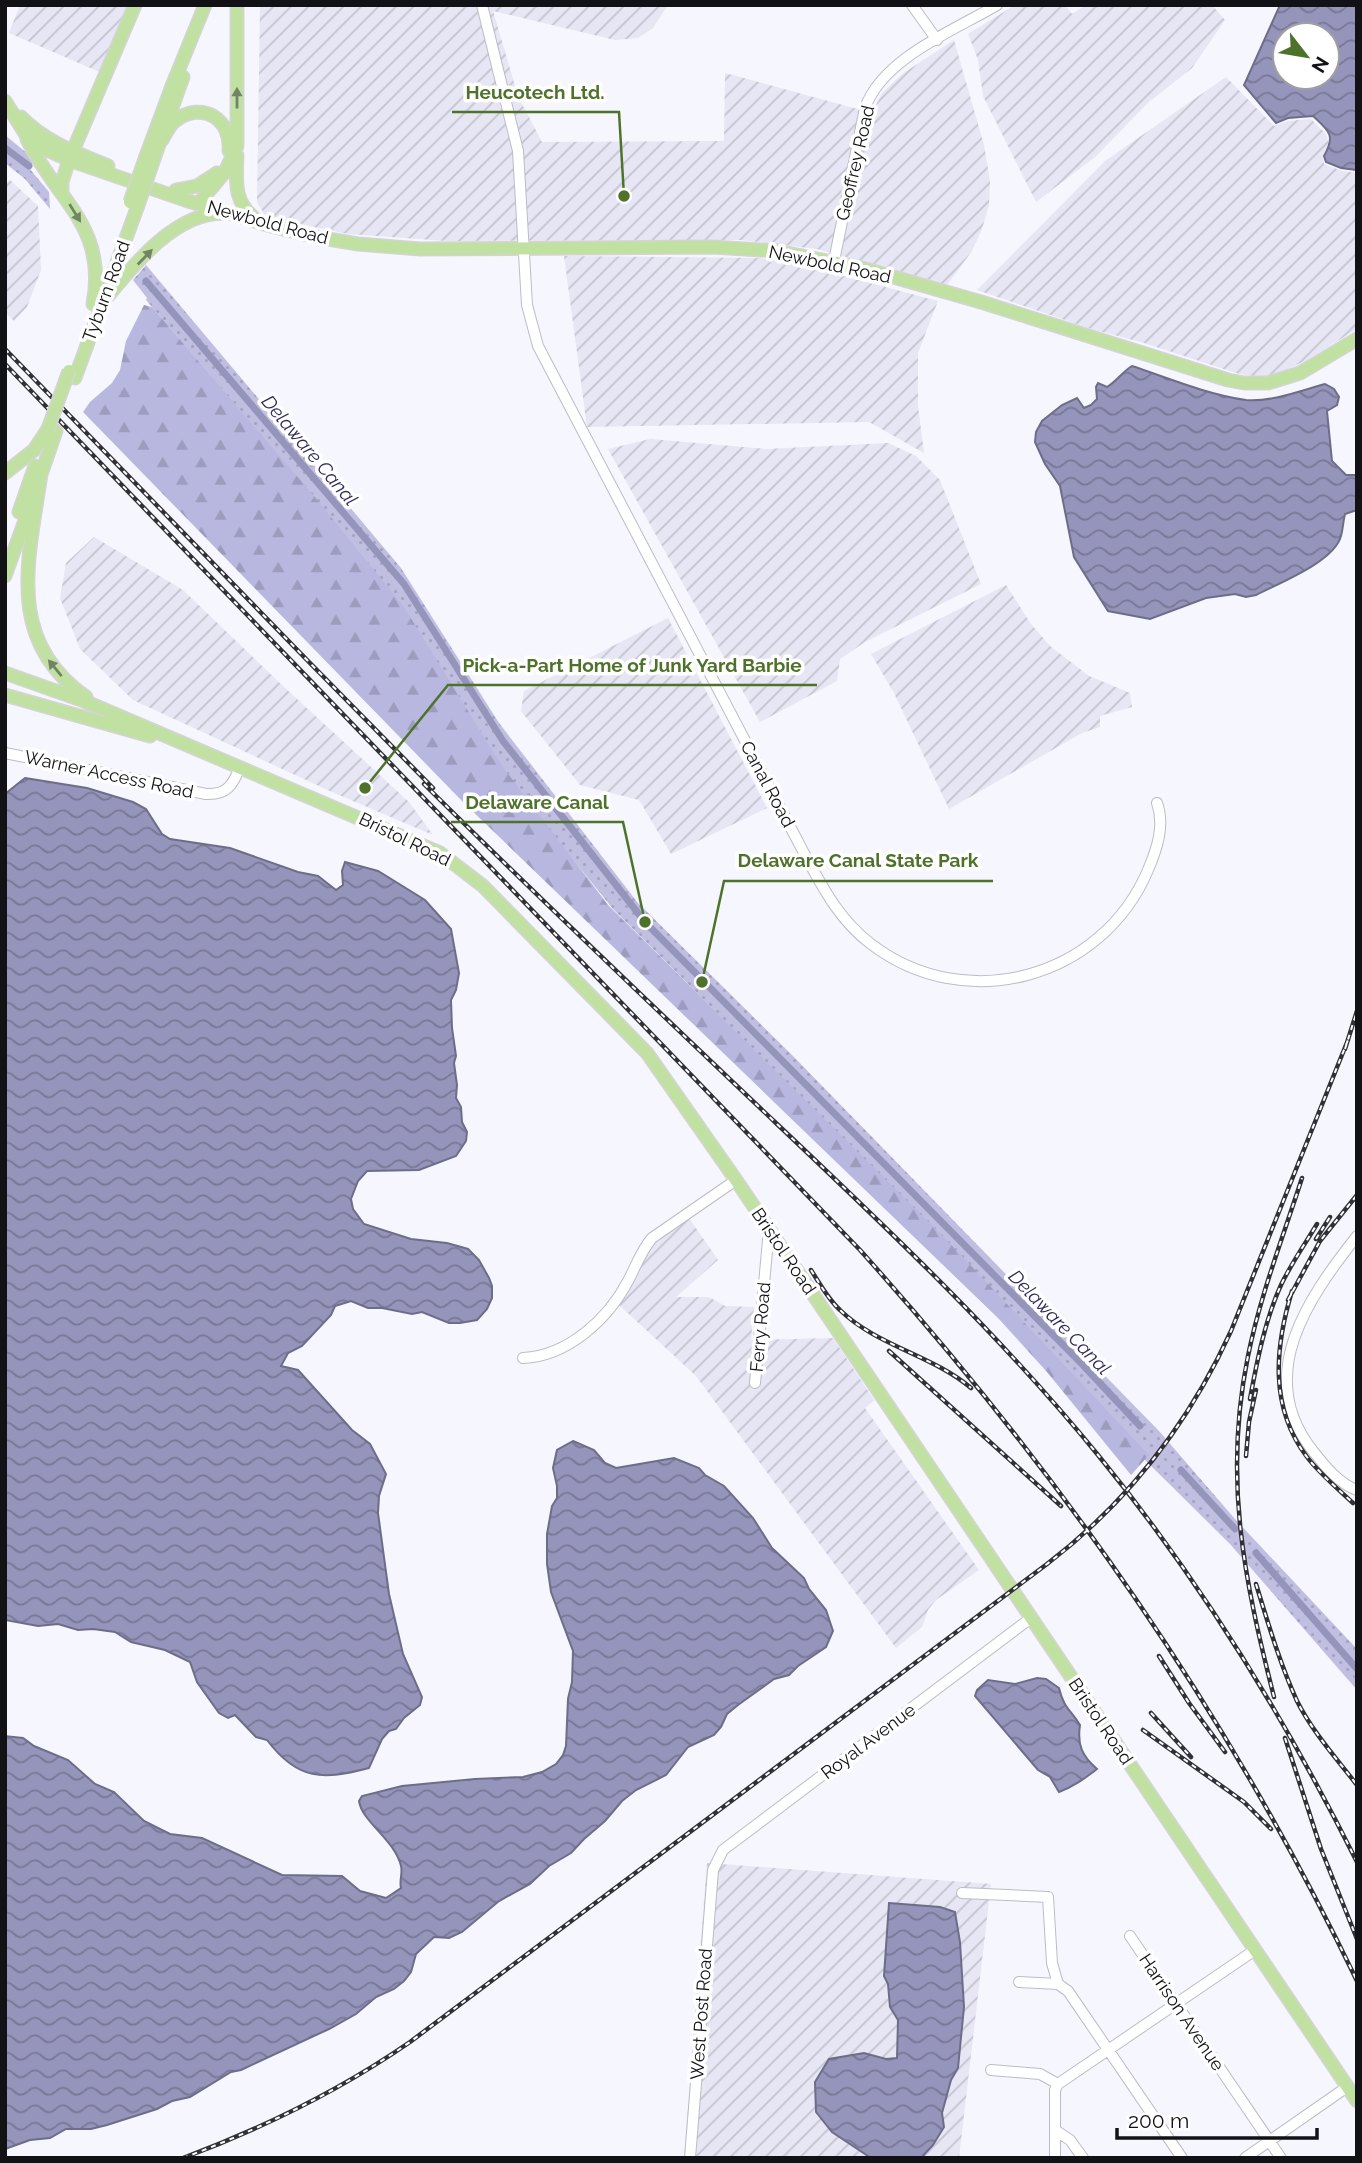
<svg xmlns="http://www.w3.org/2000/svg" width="1362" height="2163" font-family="Raleway,sans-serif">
<defs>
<pattern id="industrial-furrows" width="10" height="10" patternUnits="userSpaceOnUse" patternTransform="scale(1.75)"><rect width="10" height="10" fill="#e6e6f4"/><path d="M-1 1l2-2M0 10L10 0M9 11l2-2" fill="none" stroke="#c4c4d0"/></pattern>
<pattern id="grass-dots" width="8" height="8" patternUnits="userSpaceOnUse" patternTransform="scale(1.75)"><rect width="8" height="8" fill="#c0bfe2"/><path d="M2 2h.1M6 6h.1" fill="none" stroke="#a4a3c1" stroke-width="1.8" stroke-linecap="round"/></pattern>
<pattern id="forest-firs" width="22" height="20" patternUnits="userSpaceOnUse" patternTransform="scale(1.75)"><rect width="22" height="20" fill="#b8b7df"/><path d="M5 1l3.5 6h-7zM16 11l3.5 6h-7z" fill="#9d9cbf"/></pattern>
<pattern id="water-waves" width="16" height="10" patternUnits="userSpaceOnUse" patternTransform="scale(1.75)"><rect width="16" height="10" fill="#9594ba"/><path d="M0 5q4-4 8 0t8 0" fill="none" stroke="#787796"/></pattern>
</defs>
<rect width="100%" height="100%" fill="#f6f6ff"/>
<path fill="url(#industrial-furrows)" d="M 20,5 L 130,5 L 102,73 L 9,33 Z
M 260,5 L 668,5 L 653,28 L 638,38 L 615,40 L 493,11 L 518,96 L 542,142 L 724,141 L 725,73 L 872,113 L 882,93 L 902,74 L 954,40 L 984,145 L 990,181 L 989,205 L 982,229 L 972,251 L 947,285 L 817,249 L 740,240 L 447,241 L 348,234 L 266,217 L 257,202 Z
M 1015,5 L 1065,5 L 1072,14 L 1086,5 L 1212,5 L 1225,20 L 1192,68 L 1149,102 L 1095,157 L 1036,202 L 983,96 L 978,60 L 968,34 Z
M 1226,77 L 1274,126 L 1288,121 L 1311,119 L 1326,134 L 1329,144 L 1323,155 L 1324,164 L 1342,171 L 1357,173 L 1357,329 L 1307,360 L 1269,378 L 1239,374 L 1144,343 L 1088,328 L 977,290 L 1105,161 Z
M 10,180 L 38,206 L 41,270 L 27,307 L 14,321 L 5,312 L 5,184 Z
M 564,256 L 760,258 L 810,267 L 938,301 L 918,353 L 918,406 L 924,453 L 869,422 L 587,427 Z
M 650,439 L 766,449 L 888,443 L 916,456 L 940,480 L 981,584 L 865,642 L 840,659 L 837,681 L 760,722 L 608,449 Z
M 94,537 L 183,590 L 283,686 L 409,802 L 433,835 L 332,792 L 133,700 L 80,649 L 60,598 L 66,563 Z
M 1006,585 L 1031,624 L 1050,646 L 1089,676 L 1130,693 L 1132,707 L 1100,716 L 1100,727 L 1082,733 L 949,809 L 894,693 L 871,654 Z
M 668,618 L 767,808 L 671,854 L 639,800 L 580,785 L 521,711 L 524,691 Z
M 689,1218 L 718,1260 L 676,1297 L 709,1297 L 725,1306 L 754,1307 L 751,1340 L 833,1338 L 874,1400 L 865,1408 L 979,1570 L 936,1600 L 928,1610 L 922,1627 L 896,1648 L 696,1376 L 619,1305 L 651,1244 Z
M 707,1863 L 991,1884 L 959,2158 L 684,2158 Z"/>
<path fill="url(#grass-dots)" d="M 5,135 L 35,160 L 29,168 L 49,192 L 50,209 L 25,179 L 5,163 Z
M 146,265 L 401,568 L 499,723 L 638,903 L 792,1055 L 1159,1431 L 1235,1519 L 1357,1649 L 1357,1690 L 1230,1544 L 1140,1455 L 959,1255 L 613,909 L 497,765 L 314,497 L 146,300 L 147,298 L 133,280 Z"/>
<path fill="url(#forest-firs)" d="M 144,305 L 152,307 L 314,496 L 404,607 L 502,766 L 608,905 L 942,1235 L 1149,1455 L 1131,1475 L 1047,1372 L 999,1319 L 464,803 L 83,412 L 90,402 L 112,383 L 120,370 L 126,341 Z"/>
<path fill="url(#water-waves)" stroke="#6e6d89" stroke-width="2" fill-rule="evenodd" d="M 1280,5 L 1357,5 L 1357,170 L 1341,168 L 1326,162 L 1324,156 C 1336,135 1329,131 1313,116 L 1288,118 L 1276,123 L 1244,85 ZM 1285,35 L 1327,35 L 1327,77 L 1285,77 Z
M 1132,366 C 1168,378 1209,395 1246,400 C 1272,402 1300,391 1325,384 L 1334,389 L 1339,397 L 1337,405 L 1327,411 L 1332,461 L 1346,475 L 1357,475 L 1357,510 L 1345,514 C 1343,522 1343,529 1341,536 C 1334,562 1279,583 1256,595 L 1246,597 L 1235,594 L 1206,598 L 1150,619 L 1108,611 L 1074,557 L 1060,486 L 1045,464 L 1035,442 L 1036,432 L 1042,421 L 1062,405 L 1077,398 L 1084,408 L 1091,405 L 1097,399 L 1096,387 L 1098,383 L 1107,387 C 1117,381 1122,372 1132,366 Z
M 25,778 L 87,788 L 133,802 L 146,809 L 162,834 L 170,839 L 230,848 L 298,872 L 318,876 L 336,890 L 343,885 L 342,871 L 345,862 L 378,871 L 425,900 L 451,929 L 459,973 L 456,990 L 451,1000 L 452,1028 L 456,1056 L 454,1063 L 457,1085 L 456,1098 L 461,1107 L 462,1122 L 467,1132 L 466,1141 L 456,1156 L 419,1170 L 367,1171 L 358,1181 L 351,1199 L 353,1209 L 364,1224 L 411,1239 L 447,1243 L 468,1249 L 479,1260 L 489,1278 L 492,1286 L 492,1298 L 487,1309 L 477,1320 L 460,1323 L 449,1323 L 422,1312 L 412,1314 L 382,1308 L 368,1308 L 351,1301 L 335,1306 L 331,1315 L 302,1346 L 288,1353 L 281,1366 L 298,1370 L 352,1430 L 370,1444 L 386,1474 L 379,1496 L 378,1513 L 389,1594 L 403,1654 L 422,1697 L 420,1705 L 404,1718 L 396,1729 L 389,1731 L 382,1739 L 369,1768 C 323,1780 298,1781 267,1740 L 256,1737 L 235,1715 L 228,1718 L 219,1713 L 197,1682 L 190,1662 L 165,1650 L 131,1642 L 115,1632 L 93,1629 L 78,1630 L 58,1624 L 38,1626 L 5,1620 L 5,794 Z
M 573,1441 L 594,1450 L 605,1463 L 616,1468 L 674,1458 L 699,1468 L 705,1475 L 724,1486 L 753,1518 L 772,1548 L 804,1578 L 809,1589 L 826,1610 L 833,1631 L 826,1647 L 798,1666 L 789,1675 L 774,1679 L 738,1705 L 727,1714 L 721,1727 L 714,1735 L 688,1747 L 666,1775 L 636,1790 L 622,1801 L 605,1821 L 584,1839 L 571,1853 L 549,1866 L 530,1884 L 499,1901 L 462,1932 L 449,1938 L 434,1937 L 416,1954 L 411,1972 L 404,1981 L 394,1989 L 376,1997 L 356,2014 L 329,2029 L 241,2070 L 231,2072 L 190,2097 L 172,2101 L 157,2109 L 107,2125 L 91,2129 L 66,2129 L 50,2138 L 30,2140 L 5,2149 L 5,1736 L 23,1738 L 34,1746 L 68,1760 L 95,1784 L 114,1792 L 144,1821 L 170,1834 L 202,1838 L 282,1875 L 342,1876 L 360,1891 L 386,1898 L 401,1888 C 399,1881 403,1873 401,1866 C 395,1840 362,1822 359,1801 L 362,1796 L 402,1786 L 475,1779 L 523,1777 L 542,1772 L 556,1764 L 563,1755 L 566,1746 L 568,1699 L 572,1682 L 573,1651 L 551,1592 L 547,1564 L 547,1534 L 552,1506 L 557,1498 L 557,1486 L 553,1468 L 557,1450 Z
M 1037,1678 L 1046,1679 L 1059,1688 C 1064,1709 1071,1710 1080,1725 C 1077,1745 1082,1756 1097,1769 C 1085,1778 1075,1786 1059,1792 L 1050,1777 L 1038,1770 L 975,1696 L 977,1690 L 988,1680 L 1015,1684 Z
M 889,1903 L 940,1907 L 955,1912 L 960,1942 L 964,2007 L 958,2068 L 951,2080 L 942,2113 L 944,2127 L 933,2145 L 921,2158 L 871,2158 L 832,2132 L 816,2112 L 815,2082 L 829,2059 L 864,2053 L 886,2059 L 897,2058 L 898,2020 L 890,2007 L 888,1984 L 884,1976 Z"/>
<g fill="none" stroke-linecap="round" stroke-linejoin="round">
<path stroke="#9594ba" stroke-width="7" d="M 5,148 L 29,166
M 146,281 L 404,584 L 503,741 L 645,922 L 1082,1364 L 1140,1426
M 1181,1470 L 1235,1529
M 1256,1553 L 1357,1669"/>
<defs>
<path id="minor" d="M 482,5 L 518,151 L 527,305 L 538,346 L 805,855 C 823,888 840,921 871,944 C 965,1016 1102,979 1148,870 C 1157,849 1165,825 1157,803
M 912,5 L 937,40
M 834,261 L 865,108 C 883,58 953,31 997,5
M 5,753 L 206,794 C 227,795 233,785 240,767
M 1357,1236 C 1308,1298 1253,1376 1313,1451 C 1324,1465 1339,1484 1357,1490
M 523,1358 C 568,1356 608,1319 628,1281 C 636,1266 641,1251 652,1238 L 736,1180
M 755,1383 L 769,1229
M 962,1893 L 1048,1897 L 1052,1963 L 1058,1984 L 1068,1991 L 1182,2158
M 1130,1936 L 1281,2158
M 1019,1982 L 1058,1984
M 991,2070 L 1040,2074 L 1058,2084
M 1058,2084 L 1255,1950
M 1055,2130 L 1070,2140 L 1083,2158
M 690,2158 L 713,1870 L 723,1850 L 1031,1618
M 1055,2158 L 1055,2090 L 1058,2084
M 1245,2158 L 1347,2087"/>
<path id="major" d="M 5,101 L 26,135 L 43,148 L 69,160 L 185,200 L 271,226 L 316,237 L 358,244 L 420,249 L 713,247 L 777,251 L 862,268 L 981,302 L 1228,380 L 1244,383 L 1268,383 L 1300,373 L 1357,339
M 21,117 C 45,142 77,153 108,166
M 27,139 C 56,200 108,226 93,304
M 162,140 C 166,133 169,126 175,121 C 202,100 232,119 229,151
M 237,155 C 236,182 233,203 257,220
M 146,156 L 172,86 L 205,5
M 155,156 L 183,77
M 176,190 L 197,186 L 217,173
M 62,193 L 62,182 L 69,160 L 135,5
M 199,203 L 225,172 L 237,146 L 237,5
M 108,296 C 136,262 176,213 223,213
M 75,378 L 137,208
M 5,473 L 34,450 L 48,429
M 41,474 C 29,558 4,640 86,697
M 39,480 L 56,431
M 19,512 L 35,466
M 5,576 L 32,501
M 5,673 L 84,701 L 440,853 L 483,886 L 647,1053 L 736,1180 L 1357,2101
M 5,695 L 150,736"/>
</defs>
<use href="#minor" stroke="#bcbcc6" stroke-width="12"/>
<use href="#major" stroke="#d4d4d5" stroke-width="15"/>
<use href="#minor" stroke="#fff" stroke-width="10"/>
<use href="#major" stroke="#c1e1a3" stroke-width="12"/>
<defs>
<path id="rail" d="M 5,349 L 308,661 L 433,788
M 5,364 L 860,1250 C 1061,1474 1226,1709 1357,1981
M 424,784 C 540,899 659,1012 777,1124 C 889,1230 1001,1336 1098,1455 C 1200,1580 1285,1718 1357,1862
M 1345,1049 L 1357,1011
M 1316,1239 L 1330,1217
M 811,1270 C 820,1284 828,1299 840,1310 C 877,1346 932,1355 971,1388
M 1292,1291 C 1275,1347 1269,1407 1307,1457 C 1320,1474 1337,1488 1353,1503
M 1288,1300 L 1320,1241 L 1357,1195
M 889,1351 L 1061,1506
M 1250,1399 C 1257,1361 1265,1320 1281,1285 C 1291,1264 1305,1244 1317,1224
M 1246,1456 L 1249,1422 L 1256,1390
M 1256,1584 C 1268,1623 1280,1664 1297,1701 C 1312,1731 1336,1758 1357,1785
M 1159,1656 L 1189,1703 L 1225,1752
M 1274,1697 C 1244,1579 1223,1478 1248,1356 C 1260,1296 1283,1237 1302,1178
M 1151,1713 L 1191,1757
M 1143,1730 L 1244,1802 L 1271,1829
M 1285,1738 L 1321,1849 L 1357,1939
M 183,2158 C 263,2128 339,2091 410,2042 L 1047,1564 C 1128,1502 1189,1423 1231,1331 L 1348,1040"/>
</defs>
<use href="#rail" stroke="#303035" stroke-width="4.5"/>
<use href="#rail" stroke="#fff" stroke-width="2" stroke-dasharray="5" stroke-linecap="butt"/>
<defs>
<path id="major-bridge" d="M 130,202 L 146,156
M 137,208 L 155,156
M 48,429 L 69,371"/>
</defs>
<use href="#major-bridge" stroke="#d4d4d5" stroke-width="15" stroke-linecap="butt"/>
<use href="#major-bridge" stroke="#c1e1a3" stroke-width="12"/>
</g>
<defs><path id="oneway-solid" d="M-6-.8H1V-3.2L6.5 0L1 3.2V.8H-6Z" transform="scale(1.75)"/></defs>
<g fill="#728464">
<use href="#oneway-solid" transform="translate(237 98) rotate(-90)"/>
<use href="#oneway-solid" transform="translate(75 213) rotate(58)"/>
<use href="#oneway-solid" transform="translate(145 257) rotate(-46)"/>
<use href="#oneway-solid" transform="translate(55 668) rotate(-129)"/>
</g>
<g text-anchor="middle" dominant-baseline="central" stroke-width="7" stroke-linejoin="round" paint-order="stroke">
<g font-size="18" fill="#121216" stroke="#fff">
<text transform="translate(855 163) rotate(-77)">Geoffrey Road</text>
<text transform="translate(268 222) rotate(15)">Newbold Road</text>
<text transform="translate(830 264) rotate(12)">Newbold Road</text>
<text transform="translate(106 291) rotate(-70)">Tyburn Road</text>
<text transform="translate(109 774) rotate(12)">Warner Access Road</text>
<text transform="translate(768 784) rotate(62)">Canal Road</text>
<text transform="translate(405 839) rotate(26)">Bristol Road</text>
<text transform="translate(784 1251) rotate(56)">Bristol Road</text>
<text transform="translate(760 1327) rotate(-85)">Ferry Road</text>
<text transform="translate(1101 1721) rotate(56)">Bristol Road</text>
<text transform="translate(868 1741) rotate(-37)">Royal Avenue</text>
<text transform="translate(1182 2012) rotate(56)">Harrison Avenue</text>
<text transform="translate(701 2014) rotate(-86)">West Post Road</text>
</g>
<g font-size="19" font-style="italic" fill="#302a5c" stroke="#fff">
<text transform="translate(310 450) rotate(50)">Delaware Canal</text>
<text transform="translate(1060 1322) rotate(46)">Delaware Canal</text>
</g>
</g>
<path fill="none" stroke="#4f722b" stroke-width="2.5" d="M624 196L619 112H452M365 788L448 685H817M645 922L623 822H451M702 982L724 881H993"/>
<g fill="#4f722b" stroke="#fff" stroke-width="2.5">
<circle cx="624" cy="196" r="7"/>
<circle cx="365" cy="788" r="7"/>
<circle cx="645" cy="922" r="7"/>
<circle cx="702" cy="982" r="7"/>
</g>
<g font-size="19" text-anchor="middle" font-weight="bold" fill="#4f722b" stroke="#fff" stroke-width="7" stroke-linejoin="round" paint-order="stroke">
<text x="535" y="99">Heucotech Ltd.</text>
<text x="632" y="672">Pick-a-Part Home of Junk Yard Barbie</text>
<text x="537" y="809">Delaware Canal</text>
<text x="858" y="867">Delaware Canal State Park</text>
</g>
<rect width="1362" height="2163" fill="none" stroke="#121216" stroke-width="14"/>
<g transform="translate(1306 56) rotate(121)"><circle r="33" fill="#ffffff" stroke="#a0a0a2" stroke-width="2"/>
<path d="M0-5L12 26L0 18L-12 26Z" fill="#4f722b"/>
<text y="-10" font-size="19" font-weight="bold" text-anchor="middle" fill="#121216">N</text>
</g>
<path d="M1117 2128v10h200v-10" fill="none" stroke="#121216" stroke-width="3.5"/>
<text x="1128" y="2128" font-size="21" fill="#121216" stroke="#ffffff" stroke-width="5" paint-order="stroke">200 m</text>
</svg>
